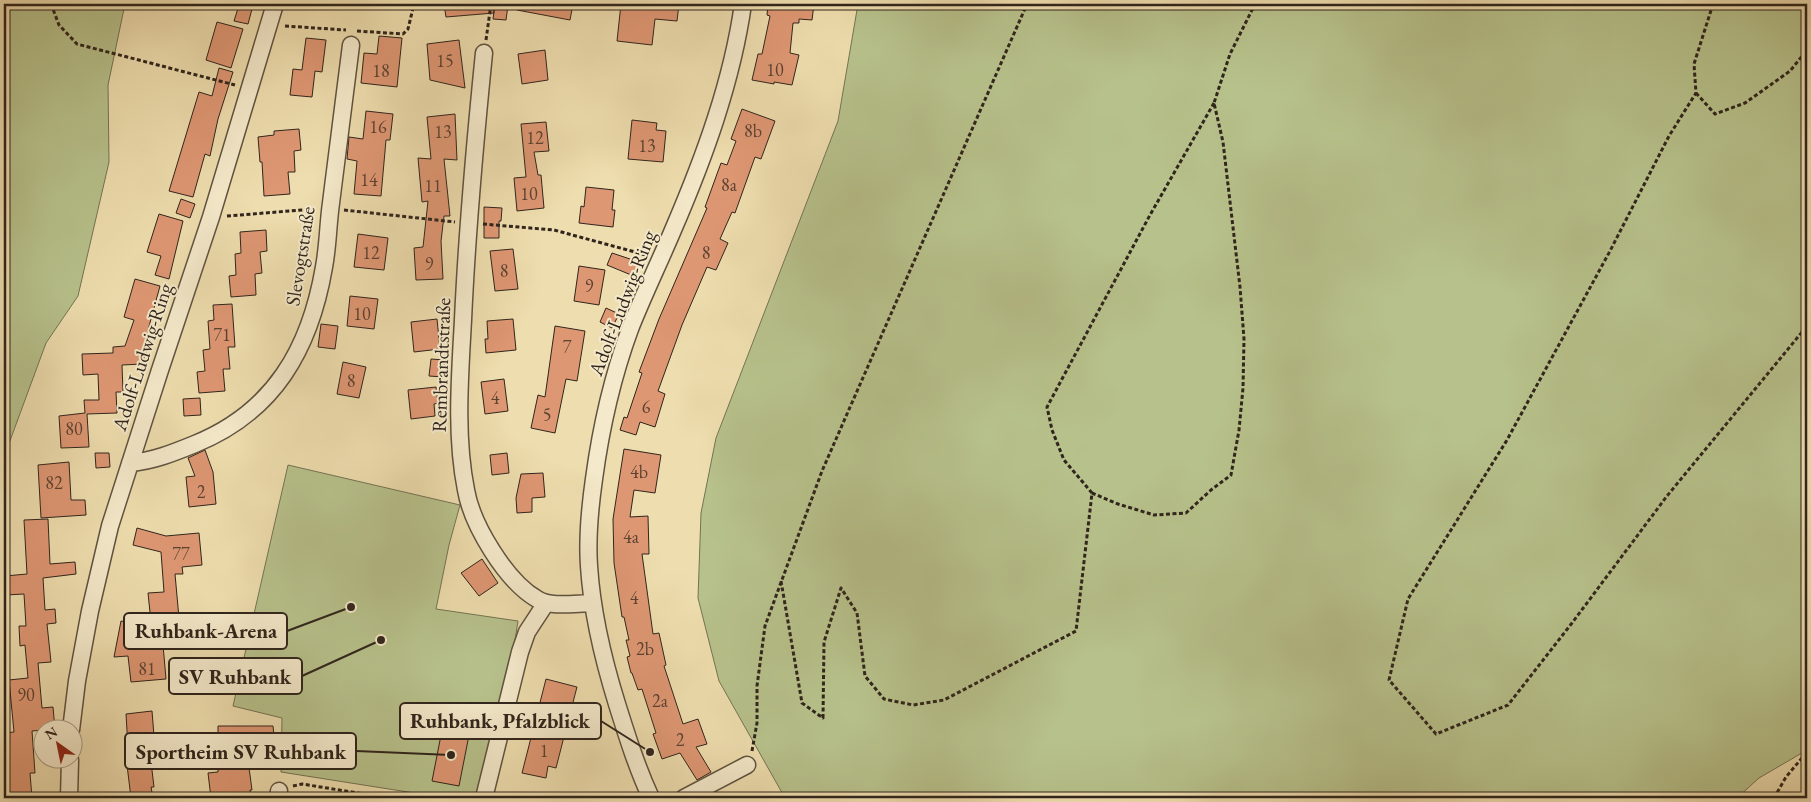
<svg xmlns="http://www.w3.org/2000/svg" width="1811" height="802" font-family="'EB Garamond',serif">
<rect width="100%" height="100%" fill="#eeddae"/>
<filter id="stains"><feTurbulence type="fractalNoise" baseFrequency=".004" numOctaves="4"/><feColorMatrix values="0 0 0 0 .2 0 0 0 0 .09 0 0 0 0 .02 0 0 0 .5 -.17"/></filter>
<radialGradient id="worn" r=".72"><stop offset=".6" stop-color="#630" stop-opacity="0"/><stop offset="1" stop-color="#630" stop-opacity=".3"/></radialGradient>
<path fill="#b7c18b" stroke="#747354" d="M 4,4 L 125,4 L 108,85 L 109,162 L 78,296 L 46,343 L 4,457 Z
M 858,4 L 1807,4 L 1807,750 L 1759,778 L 1737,798 L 785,798 L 719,681 L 698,598 L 701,513 L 716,438 L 838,121 Z
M 288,465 L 460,505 L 449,545 L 436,609 L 518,621 L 512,659 L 479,798 L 446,798 L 281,772 L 282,718 L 233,706 Z"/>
<path fill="#de9773" stroke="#30251c" d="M 444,4 L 493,4 L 494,13 L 446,17 Z
M 495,4 L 508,5 L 506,20 L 493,19 Z
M 518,4 L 573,4 L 570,20 L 517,10 Z
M 621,4 L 679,4 L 677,21 L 655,19 L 652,45 L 617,41 Z
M 768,4 L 814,4 L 812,20 L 799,19 L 799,23 L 793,23 L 790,53 L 799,55 L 792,85 L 774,82 L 774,84 L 752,80 L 758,54 L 762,54 L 770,16 L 767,15 Z
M 239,5 L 252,9 L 248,24 L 234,21 Z
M 217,22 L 243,29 L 231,68 L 206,60 Z
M 379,36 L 402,38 L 397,87 L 361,83 L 364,53 L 377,54 Z
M 306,38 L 326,40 L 322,72 L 315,71 L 312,97 L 290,95 L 293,69 L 302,70 Z
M 459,40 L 465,88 L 430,80 L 427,44 Z
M 545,50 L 548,80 L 522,84 L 518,54 Z
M 219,68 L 233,72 L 218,119 L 210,156 L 205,154 L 193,197 L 169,191 L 199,92 L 212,96 Z
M 742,109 L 775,121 L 761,159 L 755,157 L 735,213 L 732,212 L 720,239 L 728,243 L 716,270 L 707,267 L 682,325 L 658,391 L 665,394 L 655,427 L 640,422 L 636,435 L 620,430 L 624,417 L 627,418 L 642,373 L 639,372 L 659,319 L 707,208 L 705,207 L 721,163 L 727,165 L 736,141 L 731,139 Z
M 366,111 L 393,114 L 390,140 L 386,140 L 381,196 L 354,194 L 357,161 L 347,159 L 349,137 L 363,139 Z
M 455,114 L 457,160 L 444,159 L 450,216 L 444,216 L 441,241 L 443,279 L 416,280 L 414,248 L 423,247 L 428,201 L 422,202 L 418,158 L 431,159 L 427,117 Z
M 632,120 L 657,123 L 656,130 L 666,131 L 663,162 L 628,159 Z
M 546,122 L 549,151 L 534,152 L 538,175 L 541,175 L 544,208 L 517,211 L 514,178 L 526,177 L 521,124 Z
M 299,129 L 301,150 L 294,151 L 295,172 L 288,172 L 290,194 L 264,196 L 262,162 L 260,162 L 258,137 L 274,135 L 274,131 Z
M 586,187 L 614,190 L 612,210 L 615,210 L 613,227 L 579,223 L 581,206 L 584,207 Z
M 181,199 L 195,204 L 190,218 L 176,213 Z
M 484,207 L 502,208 L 501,221 L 499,221 L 499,238 L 484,238 Z
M 159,214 L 183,221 L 169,279 L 155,275 L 161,256 L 147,252 Z
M 266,230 L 267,251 L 260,252 L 262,273 L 255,274 L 256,295 L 231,297 L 229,276 L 236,275 L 235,254 L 241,253 L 240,232 Z
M 358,234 L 388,238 L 384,270 L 354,267 Z
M 513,249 L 518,289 L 495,291 L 490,251 Z
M 612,253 L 642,263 L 636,277 L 607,265 Z
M 579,266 L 605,270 L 599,305 L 574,301 Z
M 135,279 L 160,286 L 148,330 L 150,331 L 147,342 L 149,343 L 142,364 L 122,365 L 123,392 L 116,392 L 117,413 L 87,414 L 89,447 L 61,448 L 59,416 L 85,413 L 84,400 L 99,400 L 98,374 L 83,375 L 82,354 L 113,353 L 113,347 L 125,346 L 134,320 L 124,317 Z
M 350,296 L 378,299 L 374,329 L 347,326 Z
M 232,304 L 235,347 L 228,347 L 230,369 L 223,369 L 225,391 L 199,393 L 197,372 L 205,371 L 203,350 L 210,349 L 208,321 L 214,320 L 213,305 Z
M 606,308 L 619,314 L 612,328 L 600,322 Z
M 437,319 L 440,349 L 414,352 L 411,322 Z
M 513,319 L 516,350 L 486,353 L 485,339 L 488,339 L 487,321 Z
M 321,324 L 338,326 L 335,349 L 318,347 Z
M 555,326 L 585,331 L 577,381 L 566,379 L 555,433 L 531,428 L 538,395 L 545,397 Z
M 431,359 L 445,360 L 443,377 L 429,376 Z
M 343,362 L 366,367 L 359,398 L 337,394 Z
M 504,379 L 508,411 L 485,414 L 481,382 Z
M 436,387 L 438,403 L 434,404 L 435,416 L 411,419 L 408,390 Z
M 200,398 L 201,415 L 184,416 L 183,399 Z
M 624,449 L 661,455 L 655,493 L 634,490 L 630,517 L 648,516 L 649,554 L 642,554 L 653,634 L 659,633 L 666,665 L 664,666 L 683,724 L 698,719 L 707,744 L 696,747 L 711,772 L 697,780 L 680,753 L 662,759 L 653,734 L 656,733 L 642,689 L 638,690 L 632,673 L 631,673 L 627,657 L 630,656 L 626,640 L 629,640 L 624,617 L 622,617 L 614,563 L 613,519 Z
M 205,450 L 213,472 L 216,504 L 189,507 L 186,477 L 195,476 L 188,458 Z
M 95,453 L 109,453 L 110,467 L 96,468 Z
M 507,453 L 509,473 L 492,475 L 490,455 Z
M 69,462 L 71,500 L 85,500 L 86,515 L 41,518 L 38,465 Z
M 543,473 L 545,497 L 532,498 L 532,512 L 517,513 L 516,498 L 521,474 Z
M 48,519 L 50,564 L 75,562 L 76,574 L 43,578 L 45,610 L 55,609 L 56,623 L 47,624 L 51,662 L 38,663 L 42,708 L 53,707 L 55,729 L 32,731 L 35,773 L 30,773 L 32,798 L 4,798 L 4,733 L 14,732 L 9,680 L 28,678 L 25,645 L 20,646 L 19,626 L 26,626 L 24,594 L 6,595 L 5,576 L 27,574 L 24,520 Z
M 137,528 L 166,536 L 199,533 L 202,565 L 182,567 L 183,574 L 175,574 L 179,618 L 151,622 L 148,593 L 164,592 L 161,552 L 133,545 Z
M 482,559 L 498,583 L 479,596 L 461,573 Z
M 121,621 L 136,624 L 131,648 L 163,645 L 166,679 L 131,682 L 128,656 L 114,657 Z
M 546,679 L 577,687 L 571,710 L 598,716 L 594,731 L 567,725 L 556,768 L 548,766 L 546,778 L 522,773 Z
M 152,711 L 154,736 L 151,736 L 155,762 L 151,762 L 154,787 L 151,787 L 153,798 L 131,798 L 127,765 L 129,765 L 126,714 Z
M 443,725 L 470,730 L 459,786 L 432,781 Z
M 218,726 L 273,726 L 275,745 L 246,745 L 252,790 L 250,790 L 251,798 L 211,798 L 208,773 L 218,772 Z"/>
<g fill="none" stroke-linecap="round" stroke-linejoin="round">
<defs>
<path id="minor" d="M 484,53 C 475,142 467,231 463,320 C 460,376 455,435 466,490 C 472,525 506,581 537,599 C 551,608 576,603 593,603
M 130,463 C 153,461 173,453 195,444 C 274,412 310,349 324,267 C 328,246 328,224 331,203 C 338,150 344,97 351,45
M 71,730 L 77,681 L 90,611 L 110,526 L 160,370 L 211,217 L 275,4
M 69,798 L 70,760
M 278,798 L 279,791
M 484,798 L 520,652 L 527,632 L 546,603
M 651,798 C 637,768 627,736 617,704 C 603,659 592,613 589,566 C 587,537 590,507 594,479 C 601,427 612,378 630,329 C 643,296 659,263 673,230 C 704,158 732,82 743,4
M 684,798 L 747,765"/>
</defs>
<use href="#minor" stroke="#605340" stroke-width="19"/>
<path stroke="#30251c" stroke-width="3" stroke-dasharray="4 2.5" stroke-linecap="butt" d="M 51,4 L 59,25 L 77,44 L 235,85
M 1713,4 L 1694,64 L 1696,93 L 1669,136 L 1610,251 L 1507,440 L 1408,599 L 1389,680 L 1436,734 L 1508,705 L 1572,623 L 1667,496 L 1807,326
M 285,26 L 346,30
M 357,31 L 403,34 L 408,29 L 414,4
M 486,40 L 491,4
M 1696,93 L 1715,114 L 1745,103 L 1790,71 L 1807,50
M 344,210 L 455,222
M 227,216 L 315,209
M 483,224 L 554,230 L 646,255
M 1092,493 L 1064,460 L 1052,430 L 1047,407 L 1150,215 L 1214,103
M 781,581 L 802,703 L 823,718 L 824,642 L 841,588 L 857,613 L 865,676 L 884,699 L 913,705 L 944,700 L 1076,631 L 1092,493 L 1118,504 L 1154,515 L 1186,513 L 1211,490 L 1231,475 L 1239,430 L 1243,388 L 1244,339 L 1240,287 L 1223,142 L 1214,103 L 1230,54 L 1255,4
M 752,751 L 757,723 L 757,686 L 765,626 L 822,471 L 1027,4
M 293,786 L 302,784 L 389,798
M 1774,798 L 1786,777 L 1807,752"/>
<use href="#minor" stroke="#f4e9ca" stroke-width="16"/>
</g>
<g text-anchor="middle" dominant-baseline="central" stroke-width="4" stroke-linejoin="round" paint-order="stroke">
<g font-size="18" fill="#5c4232">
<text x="445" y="60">15</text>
<text x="775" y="69">10</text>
<text x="381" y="70">18</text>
<text x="378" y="126">16</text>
<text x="753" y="130">8b</text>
<text x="443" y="131">13</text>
<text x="535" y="137">12</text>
<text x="647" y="145">13</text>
<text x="369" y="179">14</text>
<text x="729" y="184">8a</text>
<text x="433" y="185">11</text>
<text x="529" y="193">10</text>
<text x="371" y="252">12</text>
<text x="706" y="252">8</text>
<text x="429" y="263">9</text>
<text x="504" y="270">8</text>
<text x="589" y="285">9</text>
<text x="362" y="313">10</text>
<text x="222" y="334">71</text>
<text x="567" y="346">7</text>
<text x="351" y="380">8</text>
<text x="495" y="397">4</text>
<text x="646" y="406">6</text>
<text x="547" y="414">5</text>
<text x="74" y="428">80</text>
<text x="639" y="471">4b</text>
<text x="54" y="482">82</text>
<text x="201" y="491">2</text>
<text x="631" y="536">4a</text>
<text x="181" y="553">77</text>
<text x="634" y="597">4</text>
<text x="645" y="648">2b</text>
<text x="147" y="668">81</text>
<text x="26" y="694">90</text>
<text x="660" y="700">2a</text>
<text x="680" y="739">2</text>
<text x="544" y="750">1</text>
</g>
<g font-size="20" fill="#30251c" stroke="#f4e9ca">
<text transform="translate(300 256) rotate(-81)">Slevogtstraße</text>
<text transform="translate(622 303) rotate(-69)">Adolf-Ludwig-Ring</text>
<text transform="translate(142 357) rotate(-72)">Adolf-Ludwig-Ring</text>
<text transform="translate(441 365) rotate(-88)">Rembrandtstraße</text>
</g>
</g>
<path fill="none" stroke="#30251c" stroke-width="2" d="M351 607L287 631M381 640L302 676M650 752L601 721M451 755L356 751"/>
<g fill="#30251c" stroke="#f4e9ca" stroke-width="2">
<circle cx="351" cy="607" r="5"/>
<circle cx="381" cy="640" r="5"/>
<circle cx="650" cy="752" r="5"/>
<circle cx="451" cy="755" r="5"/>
</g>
<g fill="#f4e9ca" stroke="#30251c" stroke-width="2">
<rect x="124" y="613" width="163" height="36" rx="5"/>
<rect x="169" y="658" width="133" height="36" rx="5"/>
<rect x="400" y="703" width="201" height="36" rx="5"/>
<rect x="125" y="733" width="231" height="36" rx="5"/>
</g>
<g font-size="21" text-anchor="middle" font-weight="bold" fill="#30251c">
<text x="206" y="638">Ruhbank-Arena</text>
<text x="235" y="684">SV Ruhbank</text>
<text x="500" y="728">Ruhbank, Pfalzblick</text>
<text x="241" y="759">Sportheim SV Ruhbank</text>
</g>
<rect width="1811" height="802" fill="none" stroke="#eeddae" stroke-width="20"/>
<rect x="5" y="5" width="1801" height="792" fill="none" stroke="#30251c" stroke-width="2.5"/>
<rect x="10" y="10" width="1791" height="782" fill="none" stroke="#30251c"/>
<g transform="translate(58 744) rotate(327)"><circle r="24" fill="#f4e9ca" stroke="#a69b84"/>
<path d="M0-4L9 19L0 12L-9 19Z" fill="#8f2418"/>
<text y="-8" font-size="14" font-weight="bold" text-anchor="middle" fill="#30251c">N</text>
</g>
<rect width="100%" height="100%" filter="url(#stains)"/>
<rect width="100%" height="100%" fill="url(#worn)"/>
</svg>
